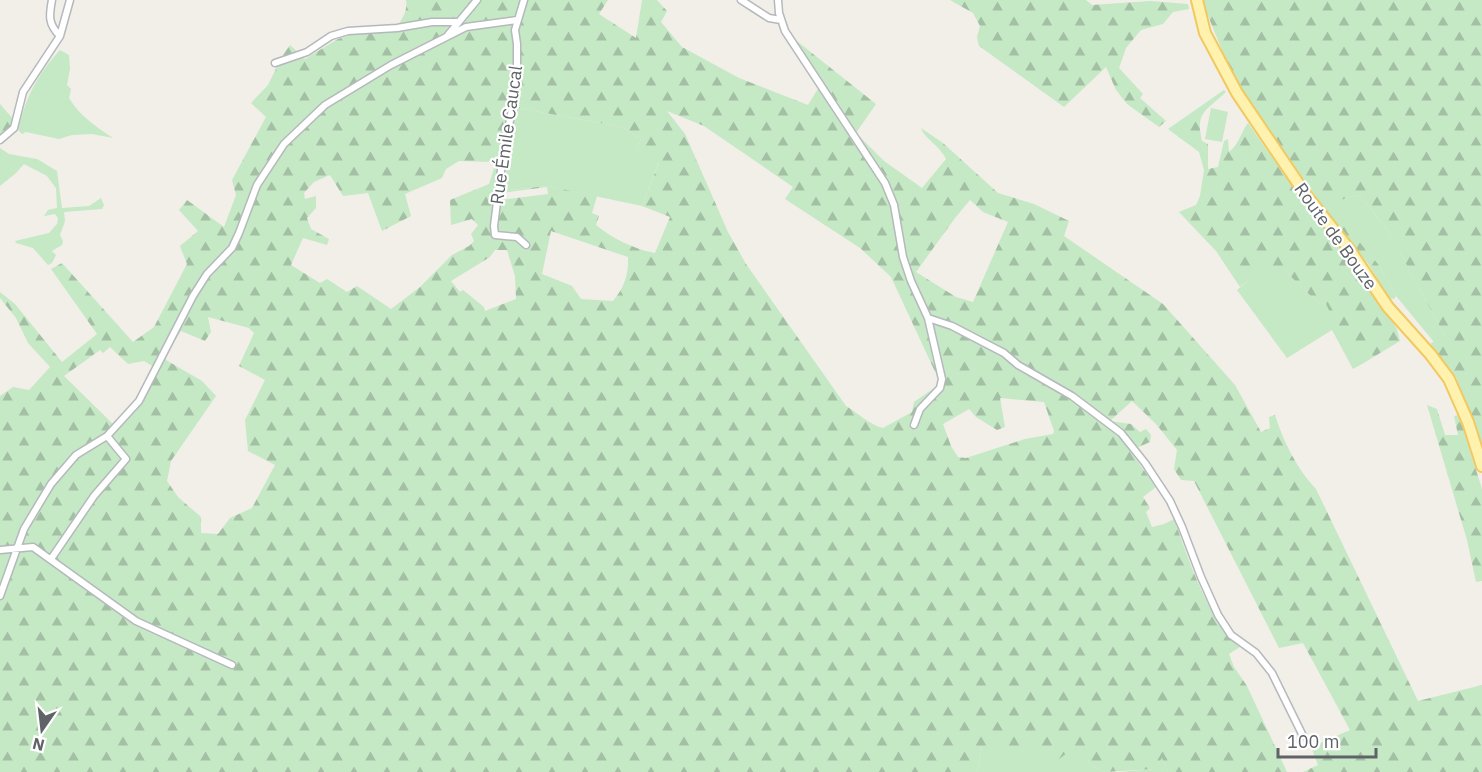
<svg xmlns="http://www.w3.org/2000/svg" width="1482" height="772" font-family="'IBM Plex Sans',sans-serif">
<defs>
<pattern id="forest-firs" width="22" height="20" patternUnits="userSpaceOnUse" patternTransform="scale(1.5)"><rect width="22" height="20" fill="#c5e8c5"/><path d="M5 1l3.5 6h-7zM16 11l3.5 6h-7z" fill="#a3c0a4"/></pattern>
</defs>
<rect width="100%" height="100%" fill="#f1efe8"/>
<path fill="#c5e8c5" d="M 60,50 L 69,55 L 70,69 L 67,85 L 71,89 L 69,98 C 80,116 95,126 113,138 L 92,134 L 72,135 L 59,139 L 26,132 L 22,134 L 18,130 C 26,97 37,75 60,50 Z
M 518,108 L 622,127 L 641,139 L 637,150 L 659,161 L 642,206 L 547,186 L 502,191 Z
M 1211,108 L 1228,112 L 1222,142 L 1205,139 Z
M 0,148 L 9,154 L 37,159 L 57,171 L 62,208 L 89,206 L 101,198 L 104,205 L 102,209 L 64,212 L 65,221 L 60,235 L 63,241 L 62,245 L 52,251 L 56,255 L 52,263 L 48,265 L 33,248 L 16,243 L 15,241 L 49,233 L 57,224 L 58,218 L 55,214 L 44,216 L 48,210 L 57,208 L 56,188 L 47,176 L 24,164 L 16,173 L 0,186 Z
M 1360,195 L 1390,234 L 1445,336 L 1434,342 L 1396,296 L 1378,264 L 1328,206 L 1348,197 Z
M 1269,264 L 1286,272 L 1317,302 L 1326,304 L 1339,329 L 1362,364 L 1353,369 L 1332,330 L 1287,358 L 1237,290 Z
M 1027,734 L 1076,745 L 1092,766 L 1105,772 L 977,772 L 982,747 Z
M 1162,758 L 1168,772 L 1118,772 L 1155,769 Z"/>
<path fill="url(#forest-firs)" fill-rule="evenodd" d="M 406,0 L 608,0 L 599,14 L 636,38 L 642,0 L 657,0 L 667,11 L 661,22 L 682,47 L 739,78 L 808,105 L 819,87 L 793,38 L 876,104 L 856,133 L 884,161 L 922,188 L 946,159 C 940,146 924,138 921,128 L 943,143 L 998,193 L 1034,204 L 1069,221 L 1064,236 L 1163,304 L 1235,385 L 1261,432 L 1270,428 L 1269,417 L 1275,415 C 1283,441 1297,469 1316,489 L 1418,701 L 1482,685 L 1482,772 L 1303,772 L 1318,765 L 1311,747 L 1350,730 L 1303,643 L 1279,648 L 1194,481 L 1181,480 L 1174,469 L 1177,450 L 1156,424 L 1132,401 L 1110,421 L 1131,424 L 1140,432 L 1146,429 L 1151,435 L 1150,442 L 1130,451 L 1156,487 L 1143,497 L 1150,508 L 1146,512 L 1152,527 L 1164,524 L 1174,519 C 1190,563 1205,613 1240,647 L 1229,654 L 1234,667 L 1247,686 L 1287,772 L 1168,772 L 1162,758 L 1155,769 L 1105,772 L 1092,766 L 1076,746 L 1058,760 L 1035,753 L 1031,736 L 1027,734 L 1019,753 L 982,747 L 977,772 L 0,772 L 0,396 L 13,387 L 29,390 L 50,367 L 28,343 L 16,318 L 0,298 L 0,292 L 15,304 L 62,362 L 97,334 L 51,269 L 62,263 L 133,342 L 154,327 L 187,264 L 180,246 L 198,231 L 179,210 L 187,200 L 224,227 L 236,195 L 232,180 L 266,117 L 251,103 L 268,85 L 281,58 L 290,45 L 305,59 L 338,39 L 353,34 L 393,30 C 401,22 408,12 406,0 ZM 518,108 L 622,127 L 641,139 L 637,150 L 659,162 L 642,206 L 670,217 L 655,253 C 634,249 613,239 596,225 L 599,216 L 592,213 L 597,196 L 547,186 L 502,191 ZM 667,111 L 704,126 L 793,187 L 785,199 L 860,248 L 891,277 L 938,378 L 937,386 L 914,402 L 912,412 L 883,428 C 872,426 857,413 846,406 L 746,264 L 728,232 L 685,134 ZM 459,161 L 496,162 L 489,184 L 450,200 L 451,225 L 472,219 L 478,225 L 471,234 L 474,241 L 469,246 L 452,255 L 420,287 L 391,309 L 357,286 L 347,292 L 327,279 L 320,283 L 291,265 L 303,238 L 327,245 L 329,239 L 311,229 L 307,218 L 316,208 L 316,196 L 305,199 L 304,193 L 314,182 L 330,175 L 343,196 L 368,193 L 382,231 L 411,216 L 405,194 L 442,178 L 446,169 ZM 547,187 L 548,194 L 501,200 L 501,193 ZM 970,200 L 983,212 L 1008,222 L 973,302 L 956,297 L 916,272 L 955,218 ZM 551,231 L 628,257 C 629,274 624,288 613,301 L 581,299 L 572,286 L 542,274 ZM 495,250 L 507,250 L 515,276 L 516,299 L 485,311 L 484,307 L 463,290 L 460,292 L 451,281 L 490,257 ZM 208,317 L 249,328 L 254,333 L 239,366 L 265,380 L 245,420 L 248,451 L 275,465 L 252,508 L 230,518 L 218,534 L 201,533 L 201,517 L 178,497 L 167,481 L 171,461 L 216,396 L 202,381 L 166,360 L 166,354 L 181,331 L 205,341 L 211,332 ZM 110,347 L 128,364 L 144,361 L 154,367 L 131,406 L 114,425 L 64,376 L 100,350 L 103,353 ZM 1000,398 L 1044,402 L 1054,431 L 1053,434 L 1025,439 L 966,458 L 958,457 L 951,446 L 943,424 L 969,409 L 976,417 L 997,430 L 1005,427 Z
M 950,0 L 1086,0 L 1092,5 L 1150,1 L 1188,4 L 1189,9 L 1173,12 L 1163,24 L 1141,30 L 1126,48 L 1119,68 L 1143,94 L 1140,98 L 1166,121 L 1159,127 L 1127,104 L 1116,90 L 1106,67 L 1064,107 L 979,46 L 977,37 L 980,26 L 973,13 Z
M 1204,0 L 1482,0 L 1482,445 L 1456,377 L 1432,349 L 1431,343 L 1445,336 L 1390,234 L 1360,195 L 1348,197 L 1329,206 L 1378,264 L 1396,296 L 1394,299 L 1389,298 L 1369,265 L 1324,208 L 1235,82 L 1204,6 Z
M 1224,90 L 1226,92 C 1206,111 1195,112 1202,141 L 1208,144 L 1208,169 L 1218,167 L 1224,141 L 1228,139 L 1229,152 C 1239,144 1240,134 1248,123 L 1315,218 L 1346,254 L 1397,329 L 1400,341 L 1362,364 L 1337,327 L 1326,304 L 1317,302 L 1286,272 L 1269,265 L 1240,287 L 1216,251 L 1179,212 L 1196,205 L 1200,196 L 1204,170 L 1199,152 L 1168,129 Z
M 0,104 L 14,120 L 12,128 L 0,137 Z
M 1427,405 L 1437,409 L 1445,435 L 1458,435 L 1454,416 L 1459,415 L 1482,489 L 1482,581 L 1476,582 L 1467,540 Z"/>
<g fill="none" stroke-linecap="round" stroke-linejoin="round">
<defs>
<path id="street" d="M 52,0 C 49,16 48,24 60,36
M 524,0 L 515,30 L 517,44 L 517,81 L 501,170 L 494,226 L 495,235 L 517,237 L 526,245
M 741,0 L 769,18 L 781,20
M 778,0 L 779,13 L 785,31 L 885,183 L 894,205 L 903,257 L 911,281 L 928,318 L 942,379 L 940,388 L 920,409 L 914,425
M 448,35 L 477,0
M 275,63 L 307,52 L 331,36 L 348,31 L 397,28 L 432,22 L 457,22
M 0,140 L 14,128 L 23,92 L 60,36 L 70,0
M 928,318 L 952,326 L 1004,353 L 1018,365 L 1072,396 L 1121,433 L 1145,463 L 1170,501 L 1182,527 L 1201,577 L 1218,615 L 1231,635 L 1256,653 L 1272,673 L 1303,736
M 0,550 L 33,547 L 136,621 L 232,665
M 51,559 L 94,496 L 126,459 L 107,436
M 0,596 L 24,529 L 51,484 L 76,455 L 107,436 L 139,401 L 193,296 L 207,274 L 232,248 L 239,233 L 257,185 L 284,144 L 325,105 L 391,65 L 466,27 L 517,20"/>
<path id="primary" d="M 1197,0 L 1205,33 L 1237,93 L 1306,195 L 1349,249 L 1388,307 L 1431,355 L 1449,379 L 1468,422 L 1482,466"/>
</defs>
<use href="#street" stroke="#b5b8bc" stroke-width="9"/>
<use href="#primary" stroke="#f2c960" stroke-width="14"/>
<use href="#street" stroke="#fff" stroke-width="6"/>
<use href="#primary" stroke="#fff2af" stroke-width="10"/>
</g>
<g text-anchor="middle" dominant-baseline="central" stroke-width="4.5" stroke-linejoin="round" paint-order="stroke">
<g font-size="18" fill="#5f6368" stroke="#fff">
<text transform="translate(506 135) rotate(-82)">Rue Émile Caucal</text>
<text transform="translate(1336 236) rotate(54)">Route de Bouze</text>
</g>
</g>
<g transform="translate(42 730) rotate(194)" stroke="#ffffff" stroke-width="4.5" paint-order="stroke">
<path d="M0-4.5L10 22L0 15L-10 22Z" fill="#5f6368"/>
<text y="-9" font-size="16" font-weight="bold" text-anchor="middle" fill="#5f6368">N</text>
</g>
<path d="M1278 748v9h98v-9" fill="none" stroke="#5f6368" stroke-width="3"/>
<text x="1287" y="748" font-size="18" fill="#5f6368" stroke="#ffffff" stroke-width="4.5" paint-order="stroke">100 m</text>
</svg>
